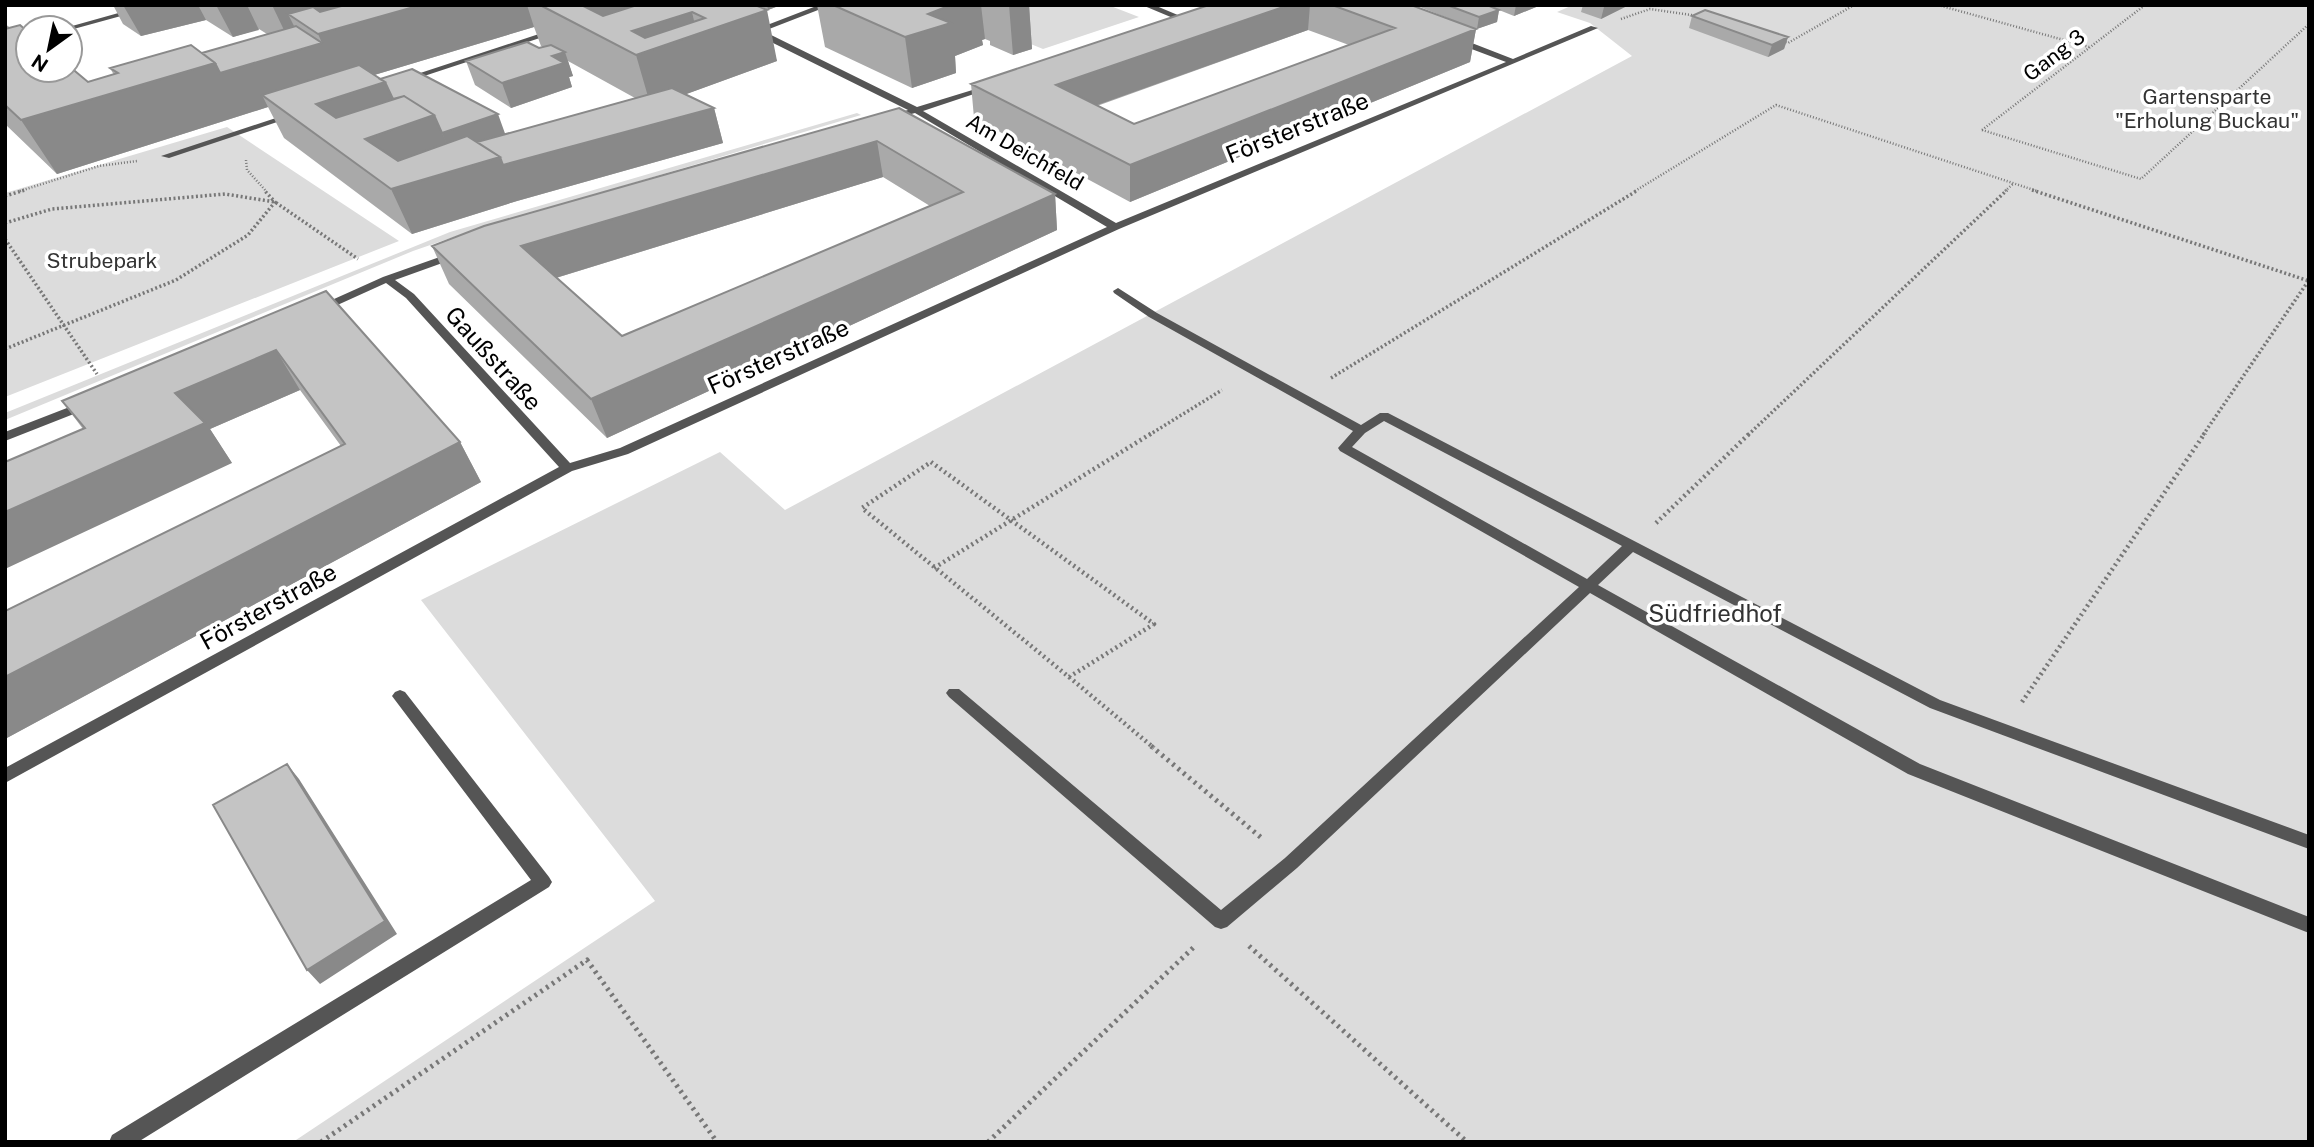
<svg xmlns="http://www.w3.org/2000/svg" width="2314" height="1147" font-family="'Public Sans',sans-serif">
<rect width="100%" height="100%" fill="#fff"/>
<path fill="#dcdcdc" d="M 935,5 L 1108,5 L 1139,17 L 1043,49 Z
M 1573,5 L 2309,5 L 2309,1142 L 293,1142 L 655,901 L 421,600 L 720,452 L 785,510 L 1632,56 L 1590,23 L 1557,12 Z
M 857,113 L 861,115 L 465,233 L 413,251 L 5,420 L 5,413 L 450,232 Z
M 227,127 L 399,241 L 5,397 L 5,193 Z"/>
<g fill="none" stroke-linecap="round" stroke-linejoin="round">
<path stroke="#777" stroke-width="2.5" stroke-dasharray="1 2" stroke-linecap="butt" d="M 1938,5 L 2089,47
M 1621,19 L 1650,9 L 1698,16
M 1780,40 L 1788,43 L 1854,5
M 1982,130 L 2141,179 L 2309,24
M 1982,130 L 2145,5
M 246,160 L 247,170 L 266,191
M 20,191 L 99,166 L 137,161
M 1635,191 L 1776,105 L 2037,191
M 2005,191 L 2014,183"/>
<path stroke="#777" stroke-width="3.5" stroke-dasharray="2 2.5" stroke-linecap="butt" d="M 2032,190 L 2309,281
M 5,196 L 25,190
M 5,223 L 52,209 L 225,194 L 275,202 L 358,259
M 5,239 L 97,374
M 5,349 L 176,280 L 248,235 L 275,202 L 264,190
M 1331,378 L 1638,190
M 1149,435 L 1222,390
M 1748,435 L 2007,190
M 2203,435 L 2309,280"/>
<path stroke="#777" stroke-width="4.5" stroke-dasharray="2 3.5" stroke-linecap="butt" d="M 931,462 L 1154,624 L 1069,677 L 862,508 Z
M 1656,523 L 1750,433
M 934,568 L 1152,433
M 1069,677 L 1154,748
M 2022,702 L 2205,433"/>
<path stroke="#777" stroke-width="5" stroke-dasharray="2.5 4.5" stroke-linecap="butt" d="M 1151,746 L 1264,840
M 1249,946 L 1467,1142
M 321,1142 L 587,960 L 717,1142
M 988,1142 L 1194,947"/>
<path fill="#555" fill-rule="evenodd" d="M 819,5 L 831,5 L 759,33 L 752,31 Z
M 1118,288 L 1157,313 L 1361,425 L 1380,413 L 1388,413 L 1940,700 L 2309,835 L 2309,849 L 1930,708 L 1633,552 L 1598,585 L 1920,764 L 2309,917 L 2309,933 L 1908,774 L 1590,593 L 1297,868 L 1227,927 L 1221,929 L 1215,927 L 949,697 L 946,693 L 949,689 L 959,689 L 1221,910 L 1285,858 L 1579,587 L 1340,451 L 1338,448 L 1353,431 L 1149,317 L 1114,293 L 1113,291 ZM 1384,421 L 1622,546 L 1587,579 L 1352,447 L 1365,433 Z
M 400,690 L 405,692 L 549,877 L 552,882 L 549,887 L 138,1142 L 109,1142 L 112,1135 L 531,880 L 395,700 L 392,696 L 395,692 Z"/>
<path fill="#555" fill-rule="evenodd" d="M 147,5 L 161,5 L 70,30 L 70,28 L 65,28 Z
M 1142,5 L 1154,5 L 1192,21 L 1185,23 Z
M 1591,26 L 1598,28 L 1119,229 L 628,454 L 572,471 L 5,783 L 5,768 L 559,467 L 406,298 L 386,283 L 322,312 L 314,312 L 314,308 L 383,277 L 451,253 L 459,253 L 459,257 L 395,280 L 414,294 L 570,463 L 620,448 L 1107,227 L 915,113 L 889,120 L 889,116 L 908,110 L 755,34 L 755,30 L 761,30 L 917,107 L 992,84 L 992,88 L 923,111 L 1116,223 L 1506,62 L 1453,42 L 1453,38 L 1459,38 L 1513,59 Z
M 551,30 L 558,32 L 409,81 L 402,79 Z
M 291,113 L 298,115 L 169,158 L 161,156 Z
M 85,401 L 89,402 L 91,405 L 89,408 L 5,441 L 5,432 Z"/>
</g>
<path fill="#a9a9a9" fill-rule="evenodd" d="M 113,5 L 755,5 L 777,61 L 686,94 L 714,108 L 723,143 L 517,201 L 412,234 L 284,138 L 268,107 L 57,174 L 5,124 L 5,24 L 88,82 L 114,75 L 110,68 L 202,53 L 267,34 L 259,29 L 233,37 L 206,20 L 141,36 L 123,24 ZM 534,27 L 541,46 L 543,47 L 466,61 L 475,85 L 511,108 L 572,87 L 569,77 L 573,76 L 568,61 L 635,98 L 506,134 L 380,79 L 374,75 Z
M 758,5 L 781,5 L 768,10 Z
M 817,5 L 1029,5 L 1032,49 L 1013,55 L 990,45 L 990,41 L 985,39 L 982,40 L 983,45 L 955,56 L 956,73 L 912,88 L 825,47 Z
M 1209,5 L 1411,5 L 1465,25 L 1415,5 L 1541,5 L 1514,16 L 1499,10 L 1497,22 L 1476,29 L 1470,62 L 1130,202 L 974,118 L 971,84 ZM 1308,30 L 1349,45 L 1134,124 L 1097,106 Z
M 1583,5 L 1629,5 L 1601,19 L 1581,12 Z
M 1692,16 L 1788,37 L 1784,49 L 1768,57 L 1689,28 Z
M 899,108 L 1055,194 L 1057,230 L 607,438 L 449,284 L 432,246 ZM 883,177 L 930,206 L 622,336 L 556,278 Z
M 326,291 L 460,442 L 481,482 L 5,739 L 5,611 L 341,446 L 300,390 L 210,429 L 232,463 L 83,429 L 62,401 Z"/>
<path fill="#898989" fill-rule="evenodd" d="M 123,5 L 198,5 L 206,20 L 141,36 Z
M 216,5 L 247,5 L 259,30 L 233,37 Z
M 272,5 L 527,5 L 534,27 L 341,85 L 262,95 L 268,107 L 57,174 L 21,120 L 215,63 L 294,51 ZM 288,14 L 318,34 L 322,43 L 305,48 Z
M 540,5 L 643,5 L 692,12 L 697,34 L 767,10 L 777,61 L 651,107 L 636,55 Z
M 767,5 L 781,5 L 768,10 Z
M 951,5 L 981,5 L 985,39 L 982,40 L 983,45 L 955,56 L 956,73 L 912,88 L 905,37 L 928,14 Z
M 1009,5 L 1029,5 L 1032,49 L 1013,55 Z
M 1289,5 L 1310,5 L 1308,30 L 1058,119 L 1056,85 Z
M 1516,5 L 1541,5 L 1514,16 Z
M 1607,5 L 1629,5 L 1601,19 L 1604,7 Z
M 1499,10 L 1497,22 L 1477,29 L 1479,17 Z
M 1476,29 L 1470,62 L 1130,202 L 1130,165 Z
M 1788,37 L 1784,49 L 1768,57 L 1772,45 Z
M 565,52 L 573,76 L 569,77 L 572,87 L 511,108 L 502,83 L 552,56 Z
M 385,82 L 404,125 L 337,148 L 316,104 Z
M 714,108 L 723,143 L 517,201 L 412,234 L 391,189 L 500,157 Z
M 498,114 L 507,139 L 453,158 L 442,133 Z
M 434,115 L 453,158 L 386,183 L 365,139 Z
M 877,141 L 883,177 L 536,284 L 521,246 Z
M 1055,194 L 1057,230 L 607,438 L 591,399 Z
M 276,350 L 300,390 L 210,429 L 232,463 L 5,569 L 5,512 L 175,393 Z
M 460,442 L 481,482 L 5,739 L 5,677 Z
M 287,764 L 299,779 L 397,934 L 320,984 L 307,970 Z"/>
<path fill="#c4c4c4" stroke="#898989" stroke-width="2" fill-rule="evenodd" d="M 345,5 L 421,5 L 318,34 L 288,14 L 313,7 L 320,12 Z
M 540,5 L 583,5 L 583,6 L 603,16 L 637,5 L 755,5 L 767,10 L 636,55 ZM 692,12 L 705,18 L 645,38 L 632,31 Z
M 833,5 L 951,5 L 928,14 L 951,23 L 905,37 Z
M 1209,5 L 1289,5 L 1056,85 L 1134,124 L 1395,28 L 1332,5 L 1411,5 L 1476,29 L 1130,165 L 971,84 Z
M 1447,5 L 1487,5 L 1499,10 L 1479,17 Z
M 1705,10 L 1788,37 L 1772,45 L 1692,16 Z
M 20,25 L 28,32 L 28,70 L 70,70 L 70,67 L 88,82 L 118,73 L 110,68 L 191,45 L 215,63 L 21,120 L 5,105 L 5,29 Z
M 296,26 L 322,43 L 220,73 L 215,63 L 202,53 Z
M 527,42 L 539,48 L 551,45 L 565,52 L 552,56 L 564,63 L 502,83 L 466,61 Z
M 359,65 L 385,82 L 316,104 L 336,118 L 404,96 L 434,115 L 365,139 L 398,161 L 467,136 L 500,157 L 391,189 L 262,95 Z
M 412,69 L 498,114 L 442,133 L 434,115 L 404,96 L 393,99 L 385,82 L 380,79 Z
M 672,88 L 714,108 L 503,165 L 500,157 L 477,142 Z
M 899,108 L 1055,194 L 591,399 L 432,246 L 484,226 ZM 877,141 L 963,192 L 622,336 L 521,246 Z
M 326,291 L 460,442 L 5,677 L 5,611 L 345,444 L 276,350 L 175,393 L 205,423 L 5,512 L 5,462 L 85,428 L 62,401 Z
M 287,764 L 385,921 L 307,970 L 213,805 Z"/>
<g text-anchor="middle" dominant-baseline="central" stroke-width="7" stroke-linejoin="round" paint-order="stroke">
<g font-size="21" fill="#000" stroke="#fff">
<text transform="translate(2054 55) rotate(-37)">Gang 3</text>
<text transform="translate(1025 152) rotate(30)">Am Deichfeld</text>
</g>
<g font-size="21" fill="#333" stroke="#fff">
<text x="2207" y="96">Gartensparte<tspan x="2207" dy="24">"Erholung Buckau"</tspan></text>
<text x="102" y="260">Strubepark</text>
</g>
<g font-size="24" fill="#000" stroke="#fff">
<text transform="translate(1297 127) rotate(-22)">Försterstraße</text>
<text transform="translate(778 356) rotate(-24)">Försterstraße</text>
<text transform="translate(494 358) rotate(48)">Gaußstraße</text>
<text transform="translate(268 606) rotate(-29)">Försterstraße</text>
</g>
<g font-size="24" fill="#333" stroke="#fff">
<text x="1715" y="613">Südfriedhof</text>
</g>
</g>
<rect width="2314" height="1147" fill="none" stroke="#000000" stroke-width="14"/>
<g transform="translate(49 49) rotate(213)"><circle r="33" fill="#ffffff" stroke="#999999" stroke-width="2"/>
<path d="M0-5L12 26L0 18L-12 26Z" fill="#000000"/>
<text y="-10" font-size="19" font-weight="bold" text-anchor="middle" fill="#000000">N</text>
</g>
</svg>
